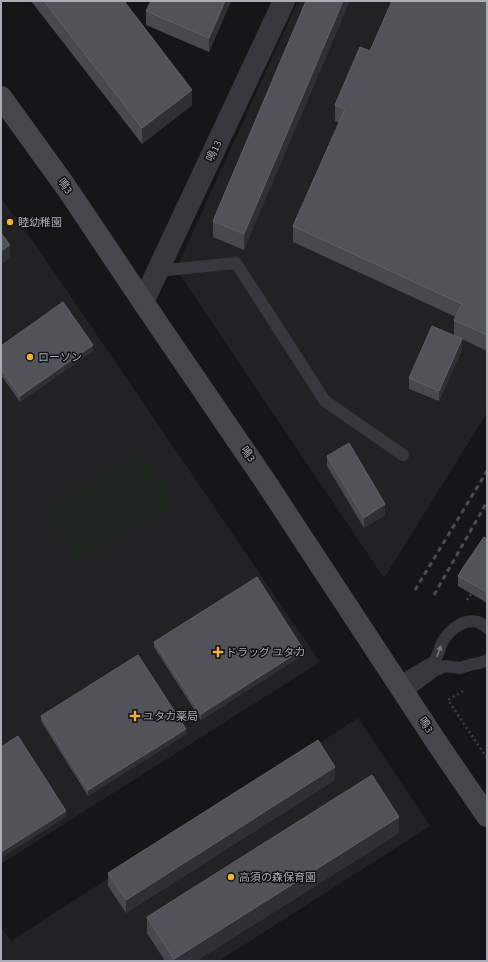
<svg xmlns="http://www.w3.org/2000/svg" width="488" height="962" font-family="'Source Sans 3','Noto Sans JP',sans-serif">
<rect width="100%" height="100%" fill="#161618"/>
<path fill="#222225" d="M 298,1 L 487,1 L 487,413 L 384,578 L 176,269 Z
M 1,198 L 37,247 L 320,662 L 1,864 Z
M 358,718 L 430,826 L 219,961 L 1,961 L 1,928 L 11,941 Z"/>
<path fill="#1e261f" d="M 141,453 L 174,503 L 76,561 L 45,510 Z"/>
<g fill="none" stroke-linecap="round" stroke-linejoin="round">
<path stroke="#3d3f44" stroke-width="2.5" stroke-dasharray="2 3" stroke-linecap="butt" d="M 467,600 L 471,594
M 463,691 L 448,700 L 487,758"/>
<path stroke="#37383d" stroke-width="12" d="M 158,271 L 236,263 L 325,401 L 403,455
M 398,683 C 408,677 418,671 428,665 C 430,664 434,662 435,660 C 438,656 439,650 441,645 C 448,629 471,611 487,628
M 405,693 L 434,671 L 445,666 L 460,668 L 473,664 L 480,663 L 487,660"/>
<path stroke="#37383d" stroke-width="22" d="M 143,302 L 284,1"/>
<path stroke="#45474d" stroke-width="22" d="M 1,97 L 66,187 L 143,302 L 265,481 L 439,746 L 487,816"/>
<path stroke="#4a4c52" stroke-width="3" stroke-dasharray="5 4" stroke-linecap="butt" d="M 415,590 L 487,471
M 434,595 L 487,502"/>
</g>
<path fill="#47494d" d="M 31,1 L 124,1 L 192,105 L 142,144 Z
M 151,1 L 231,1 L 209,52 L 146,25 L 146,11 Z
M 306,1 L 244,250 L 213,237 L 213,221 Z
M 487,1 L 487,351 L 462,339 L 462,349 L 439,401 L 409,389 L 409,378 L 454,336 L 454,320 L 456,317 L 293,242 L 293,226 L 339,123 L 335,121 L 335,105 Z
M 1,346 L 93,351 L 20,402 L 1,375 Z
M 327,456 L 385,515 L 364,528 L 327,466 Z
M 487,539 L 487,603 L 458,586 L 458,576 Z
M 154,642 L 303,655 L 201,720 L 154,647 Z
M 41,716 L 186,734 L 88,796 L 41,721 Z
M 335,780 L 126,913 L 108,886 L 108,873 Z
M 399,833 L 196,961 L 165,961 L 147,933 L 147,917 Z"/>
<path fill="#2f3033" d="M 225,1 L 231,1 L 209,52 L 209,38 Z
M 343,1 L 350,1 L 244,250 L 244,234 Z
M 192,90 L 192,105 L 142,144 L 142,128 Z
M 10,245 L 10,258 L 1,265 L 1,251 Z
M 462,339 L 462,349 L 439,401 L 439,391 Z
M 93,345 L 93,351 L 20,402 L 20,396 Z
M 385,504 L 385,515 L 364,528 L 364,518 Z
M 303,649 L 303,655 L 201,720 L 201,714 Z
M 186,729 L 186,734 L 88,796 L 88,790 Z
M 335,767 L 335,780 L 126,913 L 126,900 Z
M 66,811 L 66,817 L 1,858 L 1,852 Z
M 399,817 L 399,833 L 196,961 L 174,961 L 174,959 Z"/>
<path fill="#525359" stroke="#5f6168" d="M 44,1 L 124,1 L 192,90 L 142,128 Z
M 151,1 L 225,1 L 209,38 L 146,11 Z
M 306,1 L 343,1 L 244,234 L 213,221 Z
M 392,1 L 487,1 L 487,335 L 454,320 L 462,304 L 293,226 L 345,109 L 335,105 L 360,47 L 370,51 Z
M 1,233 L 10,245 L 1,251 Z
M 63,302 L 93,345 L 20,396 L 1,369 L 1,346 Z
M 432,326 L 462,339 L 439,391 L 409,378 Z
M 349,443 L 385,504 L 364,518 L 327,456 Z
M 484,537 L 487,539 L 487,592 L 458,576 L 464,566 Z
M 257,577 L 303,649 L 201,714 L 154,642 Z
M 138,655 L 186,729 L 88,790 L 41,716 Z
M 18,736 L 66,811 L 1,852 L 1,747 Z
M 318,740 L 335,767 L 126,900 L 108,873 Z
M 372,775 L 399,817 L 174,959 L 147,917 Z"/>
<defs><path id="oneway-solid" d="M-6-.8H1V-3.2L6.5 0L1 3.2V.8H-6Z"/></defs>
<use fill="#757881" href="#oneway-solid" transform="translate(439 651) rotate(-70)"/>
<g fill="#f2b134" stroke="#111113" stroke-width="1.5">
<circle cx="10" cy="222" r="4"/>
<circle cx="30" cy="357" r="4"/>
<path d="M216 646h4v4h4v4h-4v4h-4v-4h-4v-4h4z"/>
<path d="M133 710h4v4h4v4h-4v4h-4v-4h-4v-4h4z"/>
<circle cx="231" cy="877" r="4"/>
</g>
<g text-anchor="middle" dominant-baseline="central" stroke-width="3" stroke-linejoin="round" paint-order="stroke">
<g font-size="11" fill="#a8adb8" stroke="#111113">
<text transform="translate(214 151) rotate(-65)">鳴13</text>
<text transform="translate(65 186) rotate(55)">鳴3</text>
<text transform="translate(248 454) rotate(56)">鳴3</text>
<text transform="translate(426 725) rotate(57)">鳴3</text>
</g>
<g font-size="11" fill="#a8adb8" stroke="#111113" text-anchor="start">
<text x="18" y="222">睦幼稚園</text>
<text x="38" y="357">ローソン</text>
<text x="226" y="652">ドラッグ ユタカ</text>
<text x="143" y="716">ユタカ薬局</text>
<text x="239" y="877">高須の森保育園</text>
</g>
</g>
<rect width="488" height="962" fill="none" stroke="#a8adb8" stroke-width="4"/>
</svg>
